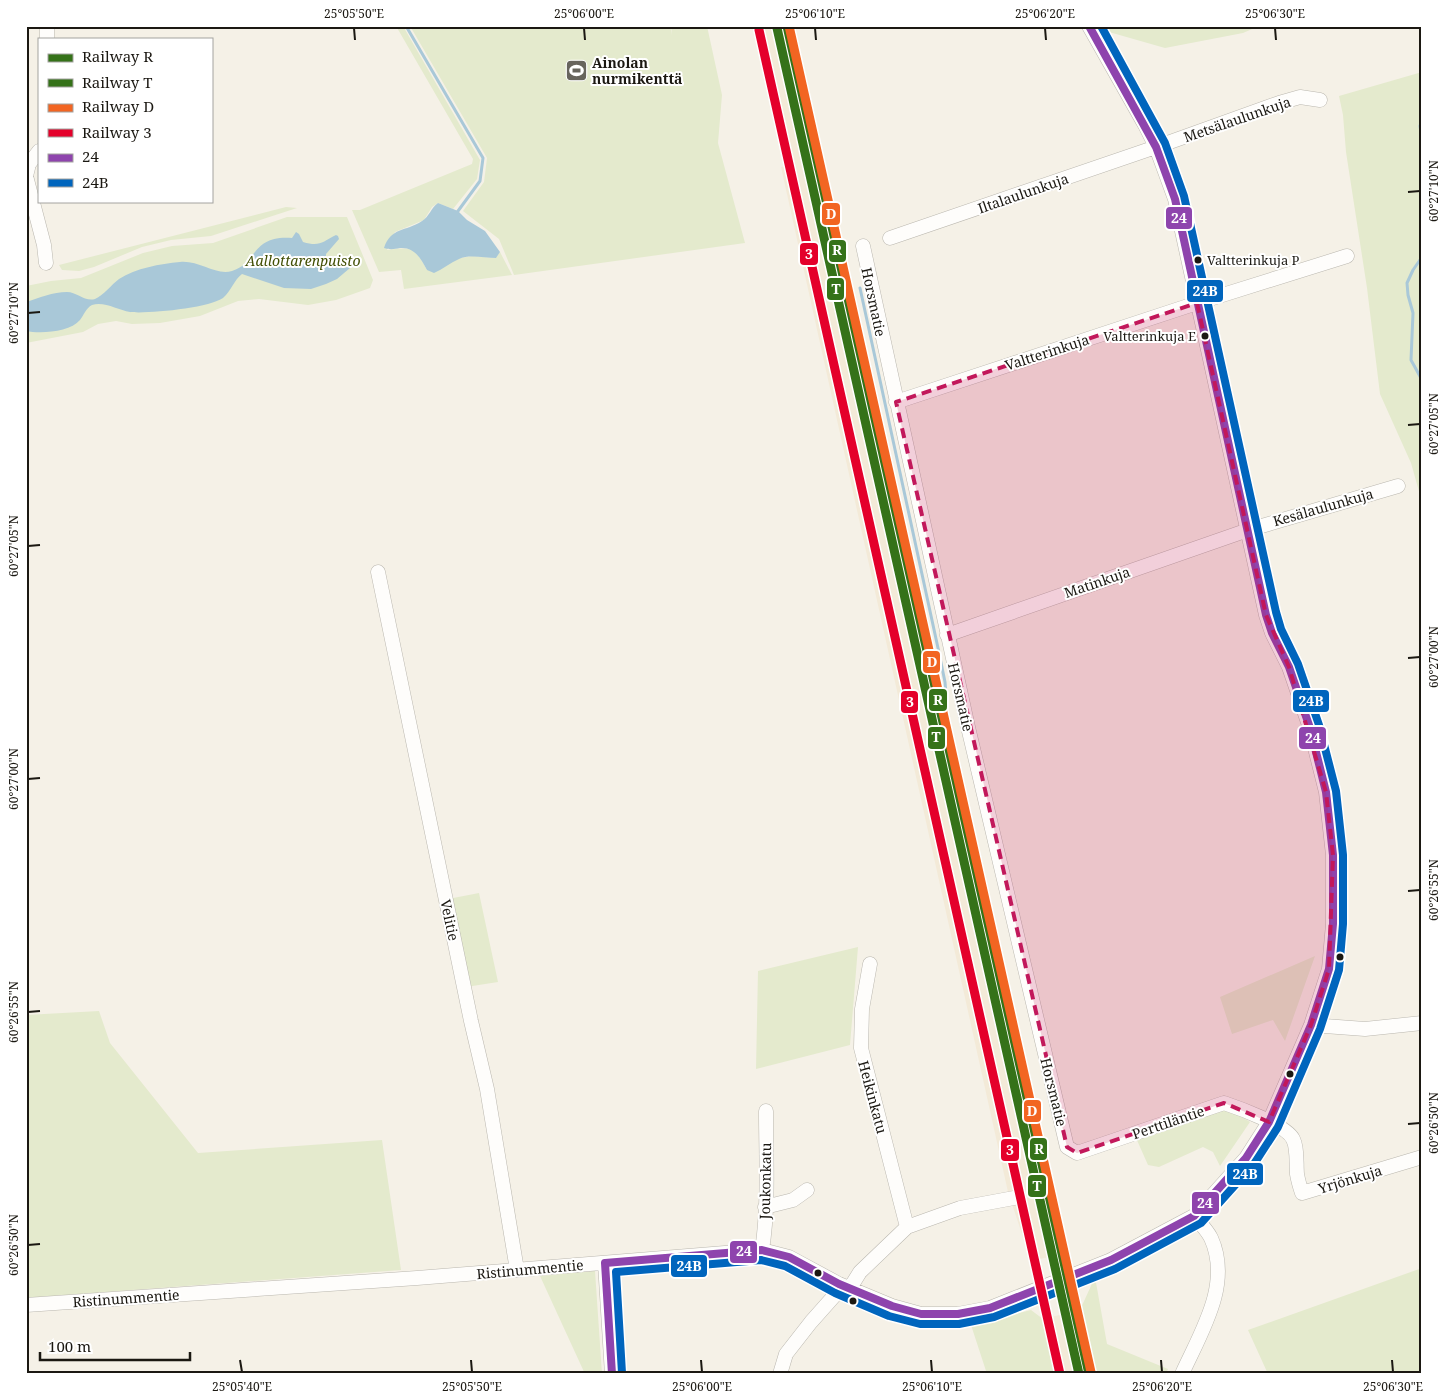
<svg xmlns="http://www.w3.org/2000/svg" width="1448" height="1400" font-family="'Noto Serif',serif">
<rect width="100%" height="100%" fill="#f5f1e7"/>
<path fill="#f3ead8" d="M 758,26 L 791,26 L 1050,1166 L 1067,1253 L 1031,1261 L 1008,1192 L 781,167 L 789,165 Z
M 1080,1310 L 1095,1374 L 1054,1374 L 1043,1319 Z"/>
<path fill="#e4eacd" d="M 396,26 L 403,26 L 480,160 L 477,179 L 453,209 L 438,203 L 432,207 L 424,220 L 395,232 L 387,250 C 411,247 415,247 427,270 L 460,258 L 472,256 L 495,258 L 500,252 L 512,275 L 404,289 L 401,270 L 379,272 L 352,210 L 360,210 L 472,164 L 473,159 Z
M 410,26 L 670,26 L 672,35 L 671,26 L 707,26 L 722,95 L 718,143 L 745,243 L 514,275 L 499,239 L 463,211 L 484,182 L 487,158 Z
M 1101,26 L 1259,26 L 1243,33 L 1165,48 L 1102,30 Z
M 1422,72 L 1422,502 L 1411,463 L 1380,394 L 1367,288 L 1346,152 L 1343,115 L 1339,96 Z
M 286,207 L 297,208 L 211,236 L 171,240 L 142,247 L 94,267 L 79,271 L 62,270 L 59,265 Z
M 287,217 L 347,217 L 373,280 L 370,288 L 336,300 L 308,305 L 259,299 L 238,301 L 200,316 L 160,323 L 132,324 L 116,321 L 98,324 L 83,332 L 26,343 L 26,286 L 51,281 L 81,278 L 143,253 L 172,246 L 213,243 Z
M 479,893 L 498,982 L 466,987 L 448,899 Z
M 858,947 L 850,1045 L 756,1069 L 758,971 Z
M 1315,956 L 1285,1041 L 1273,1020 L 1232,1034 L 1220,997 Z
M 99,1011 L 110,1043 L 198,1153 L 382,1140 L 401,1270 L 26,1298 L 26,1015 Z
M 1229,1108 L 1250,1122 L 1220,1166 L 1213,1152 L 1203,1147 L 1159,1167 L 1148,1165 L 1136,1138 Z
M 1422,1268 L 1422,1374 L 1268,1374 L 1248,1330 Z
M 595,1271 L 602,1374 L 585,1374 L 540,1276 Z
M 1095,1277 L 1107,1344 L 1168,1369 L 1166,1374 L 1095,1374 L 1080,1310 Z
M 1031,1310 L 1043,1319 L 1054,1374 L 987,1374 L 971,1325 Z"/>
<path fill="#a9c8d8" d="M 438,203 L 458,211 L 467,220 L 485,231 L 500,252 L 496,258 C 484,258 469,254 459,259 C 450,263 443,269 434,273 L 427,270 C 421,259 415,247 400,248 C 395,249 390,250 384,248 C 391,227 405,232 422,221 C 429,217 431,208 438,203 Z
M 296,232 L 299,234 L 303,242 C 320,247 322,242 336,235 L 338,236 L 339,239 L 326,254 L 326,257 L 333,262 L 350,259 L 353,263 L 350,268 L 337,279 L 326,284 L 311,289 L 284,288 L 242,274 C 234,280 231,291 223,298 C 209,308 147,314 130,312 C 118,310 104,301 92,305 C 86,308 84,315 80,320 C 70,332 41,334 26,331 L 26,302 C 39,298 53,292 67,292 C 77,292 85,302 95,299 C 104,295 111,285 119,279 C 136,268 160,264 180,262 C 199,260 216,276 232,271 C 258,263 251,235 292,238 Z"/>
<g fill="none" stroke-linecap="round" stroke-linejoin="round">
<path stroke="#a9c8d8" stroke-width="3" d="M 406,26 L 483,158 L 480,181 L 458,211
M 1422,120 L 1420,126 L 1422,139
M 1422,257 L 1413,270 L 1407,283 L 1408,295 L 1413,313 L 1411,360 L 1422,380
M 860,288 L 938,648 L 945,682 L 946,694"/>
<defs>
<path id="minor" d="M 47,39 L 47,26
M 39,151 L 29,164 L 26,176 L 44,245 L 46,263
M 890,238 L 1156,147 L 1279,103 L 1300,97 L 1320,100
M 863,246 L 968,727 L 1067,1147 L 1077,1153 L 1224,1103 C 1239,1108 1286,1125 1293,1139 C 1298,1149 1296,1163 1297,1174 C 1298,1180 1300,1187 1302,1193 L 1422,1157
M 896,402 L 1197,303 L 1347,256
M 378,572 L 471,1021 L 487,1089 L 517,1270
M 947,635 L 1248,530 L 1398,486
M 870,964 L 862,1009 L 861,1048 L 907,1227
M 1311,1025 L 1365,1029 L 1422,1023
M 765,1207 L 793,1200 L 807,1190
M 762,1250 C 769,1206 766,1156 766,1111
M 605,1263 L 612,1374
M 850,1288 L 860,1272 L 907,1227 L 960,1208 L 1014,1198
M 26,1305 L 417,1278 L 762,1250 L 789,1257 L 839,1284 L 892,1306 L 921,1314 L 958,1314 L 990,1308 L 1111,1260 L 1194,1216 L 1246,1158 L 1269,1122 L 1311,1025 L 1329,969 L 1333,924 L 1333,855 L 1326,792 L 1310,728 L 1289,667 L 1272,633 L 1266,615 L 1175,199 L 1156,147 L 1145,125 L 1089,26
M 780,1374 L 786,1354 L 811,1322 L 835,1295
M 1182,1374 C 1201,1332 1232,1284 1211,1238 C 1207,1230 1200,1223 1194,1216"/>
</defs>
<use href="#minor" stroke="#bab7af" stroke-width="15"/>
<use href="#minor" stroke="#fefdfb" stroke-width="14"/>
<defs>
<path id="bus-1" d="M 612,1374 L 605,1263 L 762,1250 L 789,1257 L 839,1284 L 892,1306 L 921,1314 L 958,1314 L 990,1308 L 1111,1260 L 1194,1216 L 1246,1158 L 1269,1122 L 1311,1025 L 1329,969 L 1333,924 L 1333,855 L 1326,792 L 1310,728 L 1289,667 L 1272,633 L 1266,615 L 1175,199 L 1156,147 L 1089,26"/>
<path id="bus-2" d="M 622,1373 L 616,1272 L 761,1260 L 785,1266 L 835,1293 L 889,1316 L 920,1324 L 959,1324 L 994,1317 L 1115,1269 L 1201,1223 L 1254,1164 L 1278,1127 L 1320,1029 L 1339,970 L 1343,924 L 1343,855 L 1336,791 L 1319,725 L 1298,664 L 1281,629 L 1276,612 L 1184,196 L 1165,143 L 1101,26"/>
</defs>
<use href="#bus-1" stroke="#fff" stroke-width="11"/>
<use href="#bus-2" stroke="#fff" stroke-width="11"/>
<use href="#bus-1" stroke="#8e44ad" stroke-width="8"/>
<use href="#bus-2" stroke="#0065bd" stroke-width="8"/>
<defs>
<path id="rail-1" d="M 787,26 L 1089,1374"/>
<path id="rail-2" d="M 777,28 L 1079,1374"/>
<path id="rail-3" d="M 789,26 L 1091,1372"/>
<path id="rail-4" d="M 759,30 L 1060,1374"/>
</defs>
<use href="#rail-1" stroke="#fff" stroke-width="12"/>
<use href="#rail-2" stroke="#fff" stroke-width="12"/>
<use href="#rail-3" stroke="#fff" stroke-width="12"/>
<use href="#rail-4" stroke="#fff" stroke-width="12"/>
<use href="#rail-1" stroke="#357219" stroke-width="9"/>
<use href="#rail-2" stroke="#357219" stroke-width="9"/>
<use href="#rail-3" stroke="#f26522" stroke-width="9"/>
<use href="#rail-4" stroke="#e4002b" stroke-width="9"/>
</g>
<path fill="#c2185b" fill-opacity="0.2" stroke="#c2185b" stroke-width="4" stroke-dasharray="10 6" stroke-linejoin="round" d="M 1197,303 L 1266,615 L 1289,667 L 1326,792 L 1333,855 L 1329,969 L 1311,1025 L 1269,1122 L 1224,1103 L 1077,1153 L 1067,1147 L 896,402 Z"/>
<path fill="none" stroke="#1b1812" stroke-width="2" d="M 354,28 L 355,40M 584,28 L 585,40M 815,28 L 816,40M 1045,28 L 1046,40M 1275,28 L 1276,40M 1408,192 L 1420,191M 28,313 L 40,312M 1408,425 L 1420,424M 28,546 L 40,545M 1408,658 L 1420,657M 28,779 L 40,778M 1408,891 L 1420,890M 28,1012 L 40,1011M 1408,1124 L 1420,1123M 28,1245 L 40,1244M 240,1360 L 242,1372M 471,1360 L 472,1372M 701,1360 L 702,1372M 931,1360 L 932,1372M 1161,1360 L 1162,1372M 1392,1360 L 1393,1372"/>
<defs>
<symbol id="stadium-square" viewBox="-11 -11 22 22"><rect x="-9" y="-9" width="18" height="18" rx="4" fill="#67645d" stroke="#fff"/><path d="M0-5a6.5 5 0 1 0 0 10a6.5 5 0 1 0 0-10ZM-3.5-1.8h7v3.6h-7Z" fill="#fff"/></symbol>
</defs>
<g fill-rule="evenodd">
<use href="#stadium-square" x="564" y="58" width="25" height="25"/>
</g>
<g fill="#1b1812" stroke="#fff" stroke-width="2">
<circle cx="1198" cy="260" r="4.5"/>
<circle cx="1205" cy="336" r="4.5"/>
<circle cx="1340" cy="957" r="4.5"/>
<circle cx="1290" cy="1074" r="4.5"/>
<circle cx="818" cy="1273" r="4.5"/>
<circle cx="853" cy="1301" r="4.5"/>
</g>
<g text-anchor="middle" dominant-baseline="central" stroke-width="4" stroke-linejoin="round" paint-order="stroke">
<g font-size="13" fill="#1b1812" stroke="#fff" text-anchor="start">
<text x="1207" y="260">Valtterinkuja P</text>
<text x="1196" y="336" text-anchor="end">Valtterinkuja E</text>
</g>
<g font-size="14" font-weight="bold" fill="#1b1812" stroke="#fff" text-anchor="start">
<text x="592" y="62">Ainolan<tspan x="592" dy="16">nurmikenttä</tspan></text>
</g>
<g font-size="14" fill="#1b1812" stroke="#fff">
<text transform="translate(1237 119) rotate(-19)">Metsälaulunkuja</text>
<text transform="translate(1023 193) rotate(-19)">Iltalaulunkuja</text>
<text transform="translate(874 302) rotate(78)">Horsmatie</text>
<text transform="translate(1047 352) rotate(-18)">Valtterinkuja</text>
<text transform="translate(1323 507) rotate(-16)">Kesälaulunkuja</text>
<text transform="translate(1097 582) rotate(-19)">Matinkuja</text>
<text transform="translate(961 697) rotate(77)">Horsmatie</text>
<text transform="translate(450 920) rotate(78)">Velitie</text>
<text transform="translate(1054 1092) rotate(76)">Horsmatie</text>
<text transform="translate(873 1097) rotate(75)">Heikinkatu</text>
<text transform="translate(1168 1122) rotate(-19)">Perttiläntie</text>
<text transform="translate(1350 1179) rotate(-17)">Yrjönkuja</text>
<text transform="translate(765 1181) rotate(-89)">Joukonkatu</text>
<text transform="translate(530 1269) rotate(-5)">Ristinummentie</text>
<text transform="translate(126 1298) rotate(-4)">Ristinummentie</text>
</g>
<g font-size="14" font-style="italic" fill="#424f04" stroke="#fff">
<text x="303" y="260">Aallottarenpuisto</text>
</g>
</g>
<g stroke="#fff" stroke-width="2">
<rect x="821" y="202" width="20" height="24" rx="5" fill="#f26522"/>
<rect x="1165" y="206" width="28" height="24" rx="5" fill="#8e44ad"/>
<rect x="828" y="239" width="19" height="24" rx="5" fill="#357219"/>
<rect x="799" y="242" width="20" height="24" rx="5" fill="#e4002b"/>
<rect x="826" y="277" width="19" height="24" rx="5" fill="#357219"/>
<rect x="1186" y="279" width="38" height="24" rx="5" fill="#0065bd"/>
<rect x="922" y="650" width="19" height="24" rx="5" fill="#f26522"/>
<rect x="928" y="688" width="20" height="24" rx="5" fill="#357219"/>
<rect x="1292" y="689" width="38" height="24" rx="5" fill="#0065bd"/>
<rect x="900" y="690" width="19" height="24" rx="5" fill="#e4002b"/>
<rect x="927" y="726" width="19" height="24" rx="5" fill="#357219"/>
<rect x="1298" y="726" width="29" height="24" rx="5" fill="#8e44ad"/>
<rect x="1023" y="1099" width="19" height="24" rx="5" fill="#f26522"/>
<rect x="1029" y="1137" width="19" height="24" rx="5" fill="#357219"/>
<rect x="1000" y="1138" width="20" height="24" rx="5" fill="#e4002b"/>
<rect x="1226" y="1162" width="38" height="24" rx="5" fill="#0065bd"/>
<rect x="1027" y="1174" width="20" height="24" rx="5" fill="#357219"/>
<rect x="1191" y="1191" width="29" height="24" rx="5" fill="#8e44ad"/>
<rect x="729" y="1240" width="29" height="24" rx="5" fill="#8e44ad"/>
<rect x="670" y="1254" width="38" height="24" rx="5" fill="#0065bd"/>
</g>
<g font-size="14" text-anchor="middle" font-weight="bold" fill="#fff">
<text x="831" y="219">D</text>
<text x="1179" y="223">24</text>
<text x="837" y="255">R</text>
<text x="809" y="259">3</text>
<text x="836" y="294">T</text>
<text x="1205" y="296">24B</text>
<text x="932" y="667">D</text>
<text x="938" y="705">R</text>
<text x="1311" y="706">24B</text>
<text x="910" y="707">3</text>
<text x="936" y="742">T</text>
<text x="1313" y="743">24</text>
<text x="1032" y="1116">D</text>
<text x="1039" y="1154">R</text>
<text x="1010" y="1155">3</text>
<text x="1245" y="1179">24B</text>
<text x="1037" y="1191">T</text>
<text x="1205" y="1208">24</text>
<text x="744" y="1256">24</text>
<text x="689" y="1271">24B</text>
</g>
<rect width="1448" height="1400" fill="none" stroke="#ffffff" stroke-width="55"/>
<rect x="38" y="38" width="175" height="165" fill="#ffffff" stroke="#a4a3a0"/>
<rect x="48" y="54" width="25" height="8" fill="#357219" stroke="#a4a3a0"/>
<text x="82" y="62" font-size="15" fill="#1b1812">Railway R</text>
<rect x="48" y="79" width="25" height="8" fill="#357219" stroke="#a4a3a0"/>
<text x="82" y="88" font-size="15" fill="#1b1812">Railway T</text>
<rect x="48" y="104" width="25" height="8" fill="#f26522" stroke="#a4a3a0"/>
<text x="82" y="112" font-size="15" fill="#1b1812">Railway D</text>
<rect x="48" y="129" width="25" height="8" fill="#e4002b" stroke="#a4a3a0"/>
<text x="82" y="138" font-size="15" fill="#1b1812">Railway 3</text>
<rect x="48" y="154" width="25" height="8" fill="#8e44ad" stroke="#a4a3a0"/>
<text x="82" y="162" font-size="15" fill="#1b1812">24</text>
<rect x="48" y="179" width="25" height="8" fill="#0065bd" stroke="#a4a3a0"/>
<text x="82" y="188" font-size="15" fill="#1b1812">24B</text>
<path d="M40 1352v8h150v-8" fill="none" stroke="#1b1812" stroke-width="2.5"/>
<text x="48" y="1352" font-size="15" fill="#1b1812" stroke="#ffffff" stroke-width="4" paint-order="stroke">100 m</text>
<rect x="28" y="28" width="1392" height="1344" fill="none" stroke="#1b1812" stroke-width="2"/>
<g font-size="12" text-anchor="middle" fill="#1b1812">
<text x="354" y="18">25°05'50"E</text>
<text x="584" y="18">25°06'00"E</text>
<text x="815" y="18">25°06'10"E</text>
<text x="1045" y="18">25°06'20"E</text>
<text x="1275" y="18">25°06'30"E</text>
<text transform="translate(1434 191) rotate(-90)" y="4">60°27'10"N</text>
<text transform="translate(14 313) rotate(-90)" y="4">60°27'10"N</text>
<text transform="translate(1434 424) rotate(-90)" y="4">60°27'05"N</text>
<text transform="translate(14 546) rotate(-90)" y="4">60°27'05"N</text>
<text transform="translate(1434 657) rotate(-90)" y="4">60°27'00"N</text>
<text transform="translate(14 779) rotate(-90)" y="4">60°27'00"N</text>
<text transform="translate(1434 890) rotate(-90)" y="4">60°26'55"N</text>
<text transform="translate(14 1012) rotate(-90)" y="4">60°26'55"N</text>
<text transform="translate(1434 1123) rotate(-90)" y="4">60°26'50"N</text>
<text transform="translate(14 1245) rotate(-90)" y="4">60°26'50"N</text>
<text x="242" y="1391">25°05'40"E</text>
<text x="472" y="1391">25°05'50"E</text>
<text x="702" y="1391">25°06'00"E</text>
<text x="932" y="1391">25°06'10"E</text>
<text x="1162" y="1391">25°06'20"E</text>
<text x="1393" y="1391">25°06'30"E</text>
</g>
</svg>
